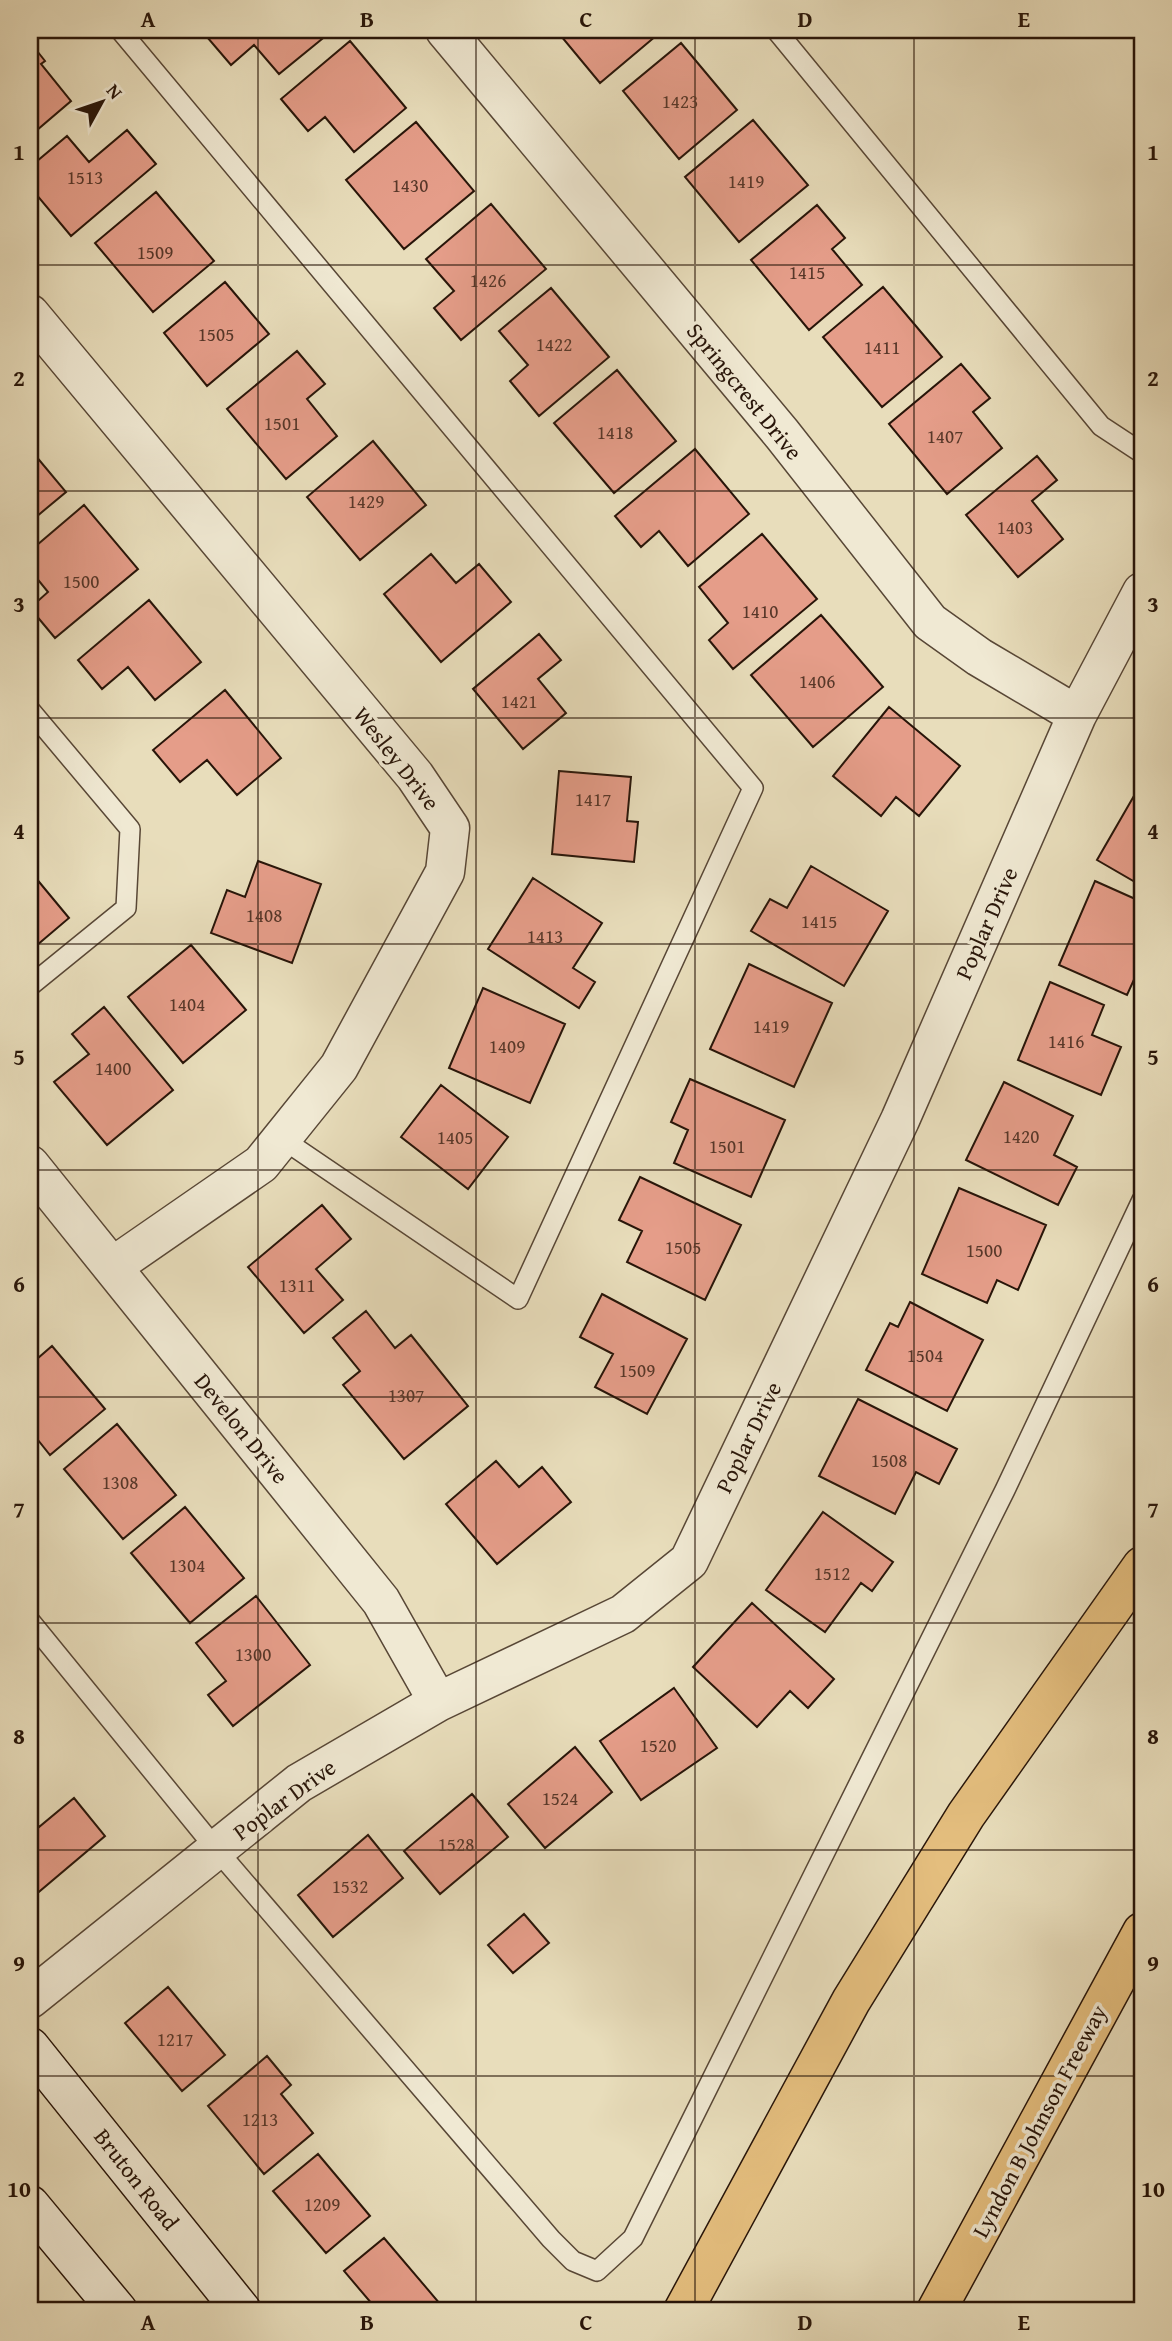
<svg xmlns="http://www.w3.org/2000/svg" width="1172" height="2341" font-family="'Gentium Book Plus',serif">
<rect width="100%" height="100%" fill="#e8ddbb"/>
<filter id="stains"><feTurbulence type="fractalNoise" baseFrequency=".00286" numOctaves="4"/><feColorMatrix values="0 0 0 0 .2 0 0 0 0 .09 0 0 0 0 .02 0 0 0 .5 -.17"/></filter>
<radialGradient id="worn" r=".72"><stop offset=".6" stop-color="#630" stop-opacity="0"/><stop offset="1" stop-color="#630" stop-opacity=".3"/></radialGradient>
<path fill="#e59d89" stroke="#281509" stroke-width="2" d="M 201,30 L 333,30 L 279,74 L 254,45 L 231,65 Z
M 556,30 L 663,30 L 600,83 Z
M 350,41 L 406,108 L 354,152 L 325,117 L 308,131 L 281,99 Z
M 30,42 L 45,61 L 41,64 L 71,101 L 30,136 Z
M 681,43 L 737,110 L 679,159 L 623,91 Z
M 753,120 L 808,185 L 739,242 L 685,177 Z
M 416,122 L 474,191 L 404,249 L 346,180 Z
M 127,130 L 156,164 L 71,236 L 30,187 L 30,167 L 67,136 L 89,162 Z
M 156,192 L 214,261 L 153,312 L 95,243 Z
M 491,204 L 546,269 L 461,340 L 434,308 L 454,291 L 426,259 Z
M 817,205 L 845,238 L 832,249 L 862,285 L 809,330 L 751,260 Z
M 225,282 L 269,334 L 207,386 L 164,333 Z
M 883,287 L 942,357 L 882,407 L 823,337 Z
M 551,288 L 609,357 L 539,416 L 510,381 L 528,365 L 499,331 Z
M 297,351 L 325,384 L 307,399 L 337,436 L 286,479 L 227,409 Z
M 961,364 L 990,398 L 973,412 L 1002,448 L 947,494 L 889,424 Z
M 617,370 L 676,441 L 614,493 L 554,423 Z
M 373,441 L 426,505 L 360,560 L 307,497 Z
M 30,449 L 66,492 L 30,522 Z
M 695,449 L 749,514 L 688,566 L 659,531 L 641,547 L 615,516 Z
M 1037,456 L 1057,480 L 1032,501 L 1063,539 L 1018,577 L 966,515 Z
M 84,505 L 138,569 L 55,638 L 30,608 L 48,592 L 30,570 L 30,551 Z
M 762,534 L 817,599 L 733,669 L 709,640 L 728,623 L 699,587 Z
M 431,554 L 456,583 L 479,564 L 511,602 L 441,662 L 384,594 Z
M 149,600 L 201,662 L 155,700 L 128,667 L 102,689 L 78,660 Z
M 821,615 L 883,687 L 813,747 L 751,675 Z
M 539,634 L 561,660 L 538,679 L 566,713 L 523,749 L 473,689 Z
M 225,690 L 281,758 L 237,795 L 207,760 L 180,782 L 153,750 Z
M 889,707 L 960,766 L 919,816 L 896,797 L 881,816 L 833,776 Z
M 559,771 L 631,777 L 627,821 L 638,822 L 634,862 L 552,854 Z
M 1142,782 L 1142,886 L 1097,860 Z
M 258,861 L 321,884 L 292,963 L 211,933 L 227,890 L 245,897 Z
M 811,866 L 888,911 L 844,986 L 751,931 L 770,899 L 787,908 Z
M 30,871 L 69,918 L 30,951 Z
M 533,878 L 602,923 L 573,968 L 595,982 L 579,1008 L 488,949 Z
M 1095,881 L 1142,902 L 1142,962 L 1127,995 L 1059,965 Z
M 191,945 L 246,1010 L 183,1063 L 128,997 Z
M 749,964 L 832,1003 L 794,1087 L 710,1049 Z
M 1050,982 L 1104,1005 L 1092,1035 L 1121,1047 L 1101,1095 L 1018,1060 Z
M 483,988 L 565,1024 L 530,1103 L 449,1068 Z
M 104,1007 L 173,1090 L 107,1145 L 54,1082 L 89,1054 L 72,1034 Z
M 690,1079 L 785,1120 L 751,1197 L 674,1163 L 688,1130 L 671,1122 Z
M 1004,1082 L 1073,1116 L 1054,1155 L 1077,1167 L 1058,1205 L 966,1160 Z
M 441,1085 L 508,1137 L 468,1189 L 401,1137 Z
M 640,1177 L 741,1225 L 705,1300 L 627,1262 L 642,1231 L 619,1220 Z
M 959,1188 L 1046,1225 L 1018,1290 L 997,1280 L 987,1303 L 922,1274 Z
M 322,1205 L 351,1239 L 316,1269 L 343,1300 L 304,1333 L 248,1267 Z
M 602,1294 L 687,1339 L 647,1414 L 595,1387 L 613,1354 L 580,1337 Z
M 910,1302 L 983,1340 L 947,1411 L 866,1370 L 890,1323 L 898,1327 Z
M 366,1311 L 395,1348 L 411,1335 L 468,1406 L 404,1459 L 343,1385 L 360,1371 L 333,1338 Z
M 52,1346 L 105,1409 L 50,1455 L 30,1430 L 30,1365 Z
M 858,1399 L 957,1449 L 939,1484 L 916,1472 L 895,1514 L 819,1476 Z
M 117,1424 L 176,1495 L 123,1539 L 64,1469 Z
M 496,1461 L 519,1487 L 542,1467 L 571,1502 L 497,1564 L 446,1504 Z
M 185,1507 L 244,1578 L 190,1623 L 131,1553 Z
M 823,1512 L 893,1562 L 872,1591 L 861,1583 L 825,1632 L 766,1590 Z
M 256,1596 L 310,1665 L 233,1726 L 208,1695 L 226,1681 L 196,1643 Z
M 752,1603 L 834,1679 L 808,1708 L 790,1691 L 757,1727 L 693,1667 Z
M 674,1688 L 717,1748 L 641,1800 L 600,1741 Z
M 575,1747 L 612,1792 L 545,1848 L 508,1804 Z
M 472,1794 L 508,1837 L 440,1894 L 404,1851 Z
M 74,1798 L 105,1836 L 34,1896 L 30,1891 L 30,1816 L 39,1827 Z
M 368,1835 L 403,1878 L 333,1937 L 298,1895 Z
M 524,1914 L 549,1943 L 513,1973 L 488,1945 Z
M 168,1987 L 225,2055 L 182,2091 L 125,2023 Z
M 267,2056 L 291,2085 L 281,2094 L 313,2133 L 264,2174 L 208,2106 Z
M 318,2154 L 370,2216 L 326,2253 L 273,2191 Z
M 384,2238 L 441,2305 L 433,2311 L 378,2311 L 344,2271 Z"/>
<g fill="none" stroke-linecap="round" stroke-linejoin="round">
<defs>
<path id="service" d="M 120,30 L 753,788 L 518,1299 L 281,1138
M 776,30 L 1101,426 L 1142,453
M 30,710 L 130,829 L 126,908 L 30,986
M 30,1621 L 216,1849 L 551,2239 L 573,2261 L 597,2271 L 633,2238 L 1005,1490 L 1142,1200"/>
<path id="minor" d="M 445,30 L 782,434 L 930,622 L 979,657 L 1077,715
M 30,314 L 415,776 L 450,828 L 445,872 L 339,1067 L 261,1164 L 112,1267
M 30,1165 L 381,1601 L 438,1702
M 30,1999 L 299,1783 L 438,1702 L 623,1614 L 689,1561 L 900,1120 L 1077,715 L 1142,592"/>
<path id="secondary" d="M 30,2047 L 242,2311
M 30,2205 L 118,2311"/>
<path id="motorway" d="M 683,2311 L 851,2001 L 966,1815 L 1142,1566
M 936,2311 L 1142,1932"/>
</defs>
<use href="#service" stroke="#584736" stroke-width="22"/>
<use href="#minor" stroke="#584736" stroke-width="41"/>
<use href="#secondary" stroke="#281509" stroke-width="41"/>
<use href="#motorway" stroke="#281509" stroke-width="41"/>
<use href="#service" stroke="#f0e9d3" stroke-width="19"/>
<use href="#minor" stroke="#f0e9d3" stroke-width="38"/>
<use href="#secondary" stroke="#f0e9d3" stroke-width="38"/>
<use href="#motorway" stroke="#e4be7e" stroke-width="38"/>
</g>
<path fill="none" stroke="#281509" stroke-width="2" stroke-opacity="0.55" d="M 258,30 L 258,2311M 476,30 L 476,2311M 695,30 L 695,2311M 914,30 L 914,2311M 30,265 L 1142,265M 30,491 L 1142,491M 30,718 L 1142,718M 30,944 L 1142,944M 30,1170 L 1142,1170M 30,1397 L 1142,1397M 30,1623 L 1142,1623M 30,1850 L 1142,1850M 30,2076 L 1142,2076"/>
<g text-anchor="middle" dominant-baseline="central" stroke-width="7" stroke-linejoin="round" paint-order="stroke">
<g font-size="19" fill="#573729">
<text x="680" y="101">1423</text>
<text x="85" y="177">1513</text>
<text x="746" y="181">1419</text>
<text x="410" y="185">1430</text>
<text x="155" y="252">1509</text>
<text x="807" y="272">1415</text>
<text x="488" y="280">1426</text>
<text x="216" y="334">1505</text>
<text x="554" y="344">1422</text>
<text x="882" y="347">1411</text>
<text x="282" y="423">1501</text>
<text x="615" y="432">1418</text>
<text x="945" y="436">1407</text>
<text x="366" y="501">1429</text>
<text x="1015" y="527">1403</text>
<text x="81" y="581">1500</text>
<text x="760" y="611">1410</text>
<text x="817" y="681">1406</text>
<text x="519" y="701">1421</text>
<text x="593" y="799">1417</text>
<text x="264" y="915">1408</text>
<text x="819" y="921">1415</text>
<text x="545" y="936">1413</text>
<text x="187" y="1004">1404</text>
<text x="771" y="1026">1419</text>
<text x="1066" y="1041">1416</text>
<text x="507" y="1046">1409</text>
<text x="113" y="1068">1400</text>
<text x="1021" y="1136">1420</text>
<text x="455" y="1137">1405</text>
<text x="727" y="1146">1501</text>
<text x="683" y="1247">1505</text>
<text x="984" y="1250">1500</text>
<text x="297" y="1285">1311</text>
<text x="925" y="1355">1504</text>
<text x="637" y="1370">1509</text>
<text x="406" y="1395">1307</text>
<text x="889" y="1460">1508</text>
<text x="120" y="1482">1308</text>
<text x="187" y="1565">1304</text>
<text x="832" y="1573">1512</text>
<text x="253" y="1654">1300</text>
<text x="658" y="1745">1520</text>
<text x="560" y="1798">1524</text>
<text x="456" y="1844">1528</text>
<text x="350" y="1886">1532</text>
<text x="175" y="2039">1217</text>
<text x="260" y="2119">1213</text>
<text x="322" y="2204">1209</text>
</g>
<g font-size="23" fill="#281509" stroke="#f0e9d3">
<text transform="translate(745 391) rotate(51)">Springcrest Drive</text>
<text transform="translate(397 758) rotate(52)">Wesley Drive</text>
<text transform="translate(986 923) rotate(-66)">Poplar Drive</text>
<text transform="translate(242 1428) rotate(51)">Develon Drive</text>
<text transform="translate(748 1437) rotate(-64)">Poplar Drive</text>
<text transform="translate(284 1799) rotate(-36)">Poplar Drive</text>
<text transform="translate(1039 2121) rotate(-62)">Lyndon B Johnson Freeway</text>
<text transform="translate(137 2179) rotate(52)">Bruton Road</text>
</g>
</g>
<rect width="1172" height="2341" fill="none" stroke="#e8ddbb" stroke-width="77"/>
<g transform="translate(102 102) rotate(50)" stroke="#f0e9d3" stroke-width="5" paint-order="stroke">
<path d="M0-5L12 26L0 18L-12 26Z" fill="#281509"/>
<text y="-10" font-size="19" font-weight="bold" text-anchor="middle" fill="#281509">N</text>
</g>
<rect x="38" y="38" width="1096" height="2264" fill="none" stroke="#281509" stroke-width="2.5"/>
<g font-size="23" text-anchor="middle" font-weight="bold" fill="#281509">
<text x="148" y="27">A</text>
<text x="367" y="27">B</text>
<text x="586" y="27">C</text>
<text x="805" y="27">D</text>
<text x="1024" y="27">E</text>
<text x="19" y="160">1</text>
<text x="1153" y="160">1</text>
<text x="19" y="386">2</text>
<text x="1153" y="386">2</text>
<text x="19" y="612">3</text>
<text x="1153" y="612">3</text>
<text x="19" y="839">4</text>
<text x="1153" y="839">4</text>
<text x="19" y="1065">5</text>
<text x="1153" y="1065">5</text>
<text x="19" y="1292">6</text>
<text x="1153" y="1292">6</text>
<text x="19" y="1518">7</text>
<text x="1153" y="1518">7</text>
<text x="19" y="1744">8</text>
<text x="1153" y="1744">8</text>
<text x="19" y="1971">9</text>
<text x="1153" y="1971">9</text>
<text x="19" y="2197">10</text>
<text x="1153" y="2197">10</text>
<text x="148" y="2330">A</text>
<text x="367" y="2330">B</text>
<text x="586" y="2330">C</text>
<text x="805" y="2330">D</text>
<text x="1024" y="2330">E</text>
</g>
<rect width="100%" height="100%" filter="url(#stains)"/>
<rect width="100%" height="100%" fill="url(#worn)"/>
</svg>
